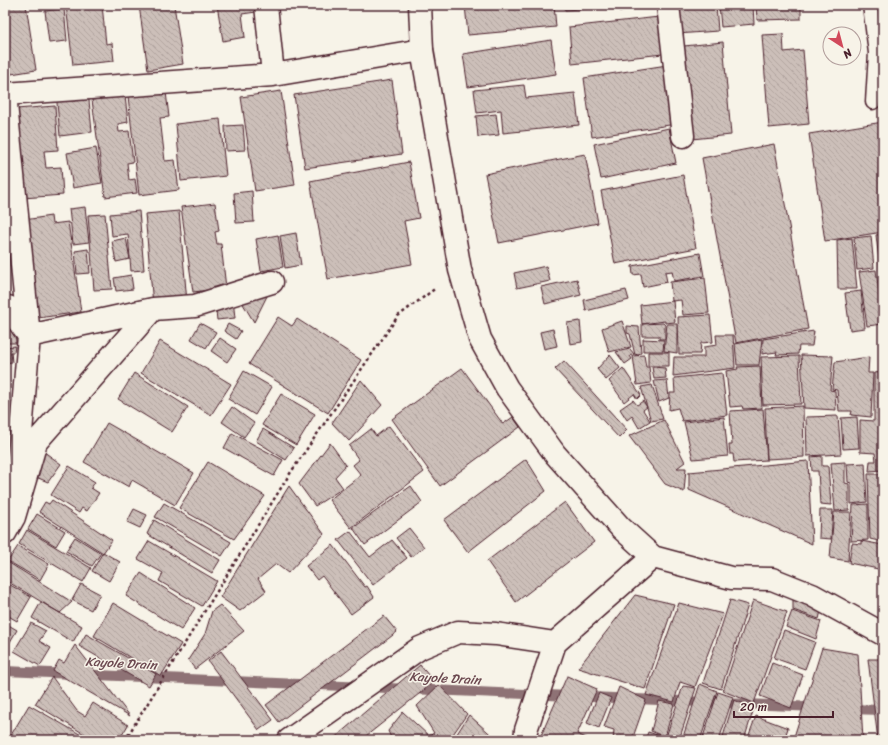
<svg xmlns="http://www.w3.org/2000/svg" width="888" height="745" font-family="Sriracha,sans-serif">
<defs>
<pattern id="building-back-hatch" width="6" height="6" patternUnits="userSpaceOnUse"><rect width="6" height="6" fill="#ccbfb9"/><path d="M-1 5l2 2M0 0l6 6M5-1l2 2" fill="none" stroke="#b1a49f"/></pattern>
</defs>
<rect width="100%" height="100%" fill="#f7f3e8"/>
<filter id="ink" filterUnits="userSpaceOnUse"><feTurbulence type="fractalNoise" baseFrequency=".025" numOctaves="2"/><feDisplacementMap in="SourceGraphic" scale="8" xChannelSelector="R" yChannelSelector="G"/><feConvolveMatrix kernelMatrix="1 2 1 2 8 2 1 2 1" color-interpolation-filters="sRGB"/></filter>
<g filter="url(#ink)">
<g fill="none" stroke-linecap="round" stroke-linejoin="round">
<path stroke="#8e7275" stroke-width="10" d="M 5,671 L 816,707
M 848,709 L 883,710"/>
</g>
<path fill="url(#building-back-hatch)" stroke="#4a1f2b" d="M 5,5 L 26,5 L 36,70 L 5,75 Z
M 66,5 L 102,5 L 106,44 L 112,43 L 114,61 L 73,65 Z
M 139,5 L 174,5 L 183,64 L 148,70 Z
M 217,5 L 255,5 L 256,12 L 242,14 L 245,37 L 223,41 Z
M 465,5 L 554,5 L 556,27 L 468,35 Z
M 564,5 L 611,5 L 611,7 L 565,10 Z
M 618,5 L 661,5 L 661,7 L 619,11 Z
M 677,5 L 716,5 L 718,31 L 677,34 Z
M 719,5 L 753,5 L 754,24 L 721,27 Z
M 756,5 L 801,5 L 801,19 L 757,20 Z
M 64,9 L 67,41 L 49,43 L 45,11 Z
M 659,17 L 663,54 L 572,64 L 569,27 Z
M 783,34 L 784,52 L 803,50 L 809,124 L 769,128 L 762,35 Z
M 551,40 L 556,74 L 468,87 L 463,54 Z
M 723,42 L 731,135 L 692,139 L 684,46 Z
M 667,65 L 676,124 L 592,137 L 584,78 Z
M 392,80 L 402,154 L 305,168 L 294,95 Z
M 524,85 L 526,98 L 575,93 L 579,125 L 503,133 L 501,110 L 477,113 L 474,90 Z
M 88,90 L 92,132 L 60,136 L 56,92 L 67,91 L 68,101 L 75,101 L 74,92 Z
M 281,91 L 295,185 L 255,191 L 241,97 Z
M 166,92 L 169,117 L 160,118 L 165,161 L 175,160 L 179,190 L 139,195 L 128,96 Z
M 125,96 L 128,122 L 118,124 L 119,132 L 129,131 L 133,162 L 127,163 L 129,180 L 135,179 L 137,193 L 105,197 L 92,100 Z
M 55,106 L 58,150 L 44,151 L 46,168 L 61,167 L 63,195 L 23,198 L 16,109 Z
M 496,114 L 499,135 L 478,137 L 476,116 Z
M 220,119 L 226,176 L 181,181 L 176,124 Z
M 883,122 L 883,232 L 825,241 L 809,134 Z
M 243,125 L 245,150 L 226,151 L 225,126 Z
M 669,128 L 676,163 L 601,179 L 594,144 Z
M 774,144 L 808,329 L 736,343 L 702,158 Z
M 96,148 L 102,183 L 73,188 L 67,153 Z
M 585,154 L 598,223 L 499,243 L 485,174 Z
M 409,162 L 419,218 L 404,221 L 412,264 L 328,279 L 310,181 Z
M 683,175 L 696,248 L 615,264 L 601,191 Z
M 252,191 L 254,222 L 236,223 L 234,193 Z
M 215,203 L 219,231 L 215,232 L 217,244 L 221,244 L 226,288 L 193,292 L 181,207 Z
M 85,207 L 89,242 L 73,244 L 69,209 Z
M 139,211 L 144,270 L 131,271 L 128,234 L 112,236 L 110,214 Z
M 179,211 L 187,302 L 153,305 L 145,214 Z
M 105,214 L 112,289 L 94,290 L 88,215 Z
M 51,216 L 52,224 L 68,222 L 81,312 L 38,318 L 24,220 Z
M 296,233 L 301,265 L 285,268 L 280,236 Z
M 883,234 L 883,293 L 876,235 Z
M 278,235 L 283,267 L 261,271 L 256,239 Z
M 871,236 L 874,268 L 857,270 L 854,238 Z
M 126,238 L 130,259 L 116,262 L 112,241 Z
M 852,238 L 857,289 L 838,289 L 837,240 Z
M 88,249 L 90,273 L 77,274 L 75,251 Z
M 700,253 L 704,276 L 674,281 L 672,271 L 665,272 L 667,282 L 643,287 L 641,274 L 633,275 L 632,266 Z
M 546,266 L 550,281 L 517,288 L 514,273 Z
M 876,270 L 883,324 L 867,326 L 859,272 Z
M 131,275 L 133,289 L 116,291 L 114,278 Z
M 705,278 L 709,313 L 683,315 L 681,300 L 672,301 L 670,282 Z
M 577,279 L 581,295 L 545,304 L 541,287 Z
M 626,290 L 629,300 L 586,311 L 584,300 Z
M 861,291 L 865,328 L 850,330 L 845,293 Z
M 267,296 L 254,322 L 240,299 Z
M 233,300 L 235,318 L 217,320 L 215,302 Z
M 673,301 L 675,322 L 665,323 L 665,321 L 642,324 L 640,305 Z
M 710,315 L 713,342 L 701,343 L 700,354 L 679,354 L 678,317 Z
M 5,317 L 15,325 L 16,343 L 5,343 Z
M 278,317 L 292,326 L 297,319 L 361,360 L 328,413 L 249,364 Z
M 580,321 L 582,342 L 570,344 L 567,323 Z
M 622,321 L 631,347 L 609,352 L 602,328 Z
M 200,323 L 216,332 L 206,348 L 191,339 Z
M 663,323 L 665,325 L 665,339 L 659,339 L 659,336 L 642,336 L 642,324 Z
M 228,324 L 241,331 L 236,339 L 224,331 Z
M 667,324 L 677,324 L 677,353 L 664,351 Z
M 627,326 L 639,327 L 641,353 L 635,355 L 630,334 L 627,333 Z
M 553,329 L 557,346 L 544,349 L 540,332 Z
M 814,331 L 812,346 L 799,346 L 798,354 L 776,355 L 777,352 L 762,354 L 763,339 Z
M 716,335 L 733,335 L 735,368 L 673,376 L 674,357 L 704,357 L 704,347 L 717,345 Z
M 220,338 L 236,349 L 227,362 L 211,351 Z
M 643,339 L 664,340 L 663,351 L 643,351 Z
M 762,339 L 759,365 L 737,365 L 735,344 Z
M 160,341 L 231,384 L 211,415 L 141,373 Z
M 15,346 L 14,352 L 11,352 L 12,362 L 5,363 L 5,347 Z
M 630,349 L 634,354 L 630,356 L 632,359 L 625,364 L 616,352 Z
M 648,352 L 669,352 L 669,366 L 648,366 Z
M 610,355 L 620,368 L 606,380 L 597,369 Z
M 644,355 L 646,367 L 649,367 L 651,383 L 637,385 L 633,356 Z
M 801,355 L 833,356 L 830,390 L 835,391 L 836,410 L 804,408 Z
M 799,356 L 801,404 L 763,405 L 761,357 Z
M 869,357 L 868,373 L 873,373 L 871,417 L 851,415 L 852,411 L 839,411 L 837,390 L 832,389 L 835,362 Z
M 564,361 L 627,430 L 619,438 L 555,369 Z
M 760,366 L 762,408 L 743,409 L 742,406 L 730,407 L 726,371 L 738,369 L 737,367 Z
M 652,367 L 665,368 L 666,378 L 654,379 Z
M 462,368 L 503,424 L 513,417 L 520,427 L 440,486 L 392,419 Z
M 623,368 L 641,395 L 637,399 L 634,394 L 624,402 L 609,381 Z
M 244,371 L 272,387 L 255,415 L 228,399 Z
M 883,372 L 883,470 L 869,471 L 870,461 L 876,461 L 875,453 L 860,452 L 860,420 L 874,421 L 874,373 Z
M 134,373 L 188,407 L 172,432 L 118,399 Z
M 722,373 L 727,415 L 682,421 L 678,408 L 669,410 L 670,393 L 675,393 L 674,378 Z
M 361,380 L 382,405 L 349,441 L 332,423 Z
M 667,380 L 669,398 L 659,402 L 654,381 Z
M 652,385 L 663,419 L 651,421 L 641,387 Z
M 281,394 L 315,414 L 296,445 L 262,425 Z
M 633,400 L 637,405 L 643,401 L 647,407 L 643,410 L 650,421 L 639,428 L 632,416 L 627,420 L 620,409 Z
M 803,406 L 804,457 L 767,459 L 765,408 Z
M 232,407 L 254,423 L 244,437 L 222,422 Z
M 763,409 L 767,460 L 734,462 L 733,454 L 730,454 L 729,445 L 732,445 L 730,411 Z
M 838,416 L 841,454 L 807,456 L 806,417 Z
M 9,417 L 10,427 L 5,428 L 5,418 Z
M 724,417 L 728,456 L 693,459 L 684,422 Z
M 857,417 L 859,448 L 843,449 L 841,418 Z
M 664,420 L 685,462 L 677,468 L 686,468 L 684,492 L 665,484 L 629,436 Z
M 107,423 L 194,473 L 175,505 L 132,480 L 129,487 L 84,462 Z
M 389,426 L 424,472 L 351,528 L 329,500 L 361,475 L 353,465 L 359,460 L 349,446 L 371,429 L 376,436 Z
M 263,429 L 294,448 L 286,460 L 256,441 Z
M 232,433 L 283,460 L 274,476 L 224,448 Z
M 330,443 L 346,465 L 335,477 L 343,488 L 315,506 L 299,484 Z
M 40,449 L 61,464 L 48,482 L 31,475 Z
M 822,456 L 822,466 L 828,466 L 831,505 L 820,504 L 818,471 L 812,471 L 811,457 Z
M 526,459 L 546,491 L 468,552 L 444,520 Z
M 808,461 L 812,544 L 689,490 L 689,472 Z
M 208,462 L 265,496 L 234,539 L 179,508 Z
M 845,462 L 845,483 L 849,484 L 849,510 L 835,511 L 831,463 Z
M 865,463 L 867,502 L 851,504 L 851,483 L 848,482 L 847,464 Z
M 69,466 L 95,482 L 91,488 L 99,493 L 87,511 L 82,508 L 79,513 L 51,495 Z
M 868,474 L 883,474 L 883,542 L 870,539 Z
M 289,486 L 324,534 L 288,573 L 276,564 L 258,579 L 266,591 L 240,611 L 220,597 Z
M 411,486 L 422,502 L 365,545 L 353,528 Z
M 52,500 L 112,540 L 103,553 L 39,512 L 45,502 L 49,504 Z
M 565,502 L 594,542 L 516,602 L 487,561 Z
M 164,503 L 231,542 L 222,556 L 155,517 Z
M 868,504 L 868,540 L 851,541 L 853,505 Z
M 134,509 L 147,515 L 140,528 L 127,522 Z
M 820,510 L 833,510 L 831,539 L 819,538 Z
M 834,512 L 851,512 L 848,561 L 830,558 Z
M 37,514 L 65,531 L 56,546 L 28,529 Z
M 154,520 L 220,560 L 212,573 L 147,534 Z
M 409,528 L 424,547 L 411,557 L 396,538 Z
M 27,530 L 91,568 L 83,582 L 19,544 Z
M 350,531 L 370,557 L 392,540 L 407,558 L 373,585 L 338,540 Z
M 75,537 L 101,553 L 92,566 L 66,551 Z
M 149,541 L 217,581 L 202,606 L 159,581 L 163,573 L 138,559 Z
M 861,541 L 883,545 L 883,570 L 849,563 L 852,543 L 861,544 Z
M 333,545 L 365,587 L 367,586 L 374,597 L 351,614 L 322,576 L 317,580 L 306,566 Z
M 18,546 L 49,564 L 40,580 L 8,561 Z
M 103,552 L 120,562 L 109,581 L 92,571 Z
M 6,561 L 72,602 L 60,613 L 5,580 Z
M 141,573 L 195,608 L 181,630 L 126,596 Z
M 5,582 L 31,597 L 17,621 L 5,614 Z
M 81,584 L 100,594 L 91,610 L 72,600 Z
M 635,595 L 674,604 L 645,689 L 578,668 Z
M 793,599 L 822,607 L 819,619 L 793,610 Z
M 730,600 L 748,605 L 721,689 L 703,683 Z
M 753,600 L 787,612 L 754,703 L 723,691 Z
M 41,602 L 82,626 L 73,642 L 32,618 Z
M 113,603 L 181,644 L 161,676 L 94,636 Z
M 679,603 L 723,614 L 695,687 L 680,682 L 674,702 L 646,695 Z
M 220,605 L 244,631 L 195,669 L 188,660 L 205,634 L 212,611 Z
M 792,611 L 821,621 L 816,639 L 786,627 Z
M 384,616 L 397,632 L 279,722 L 266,705 Z
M 5,623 L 17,630 L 7,647 L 5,646 Z
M 31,623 L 46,631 L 39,641 L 51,648 L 40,666 L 14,651 Z
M 784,630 L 815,642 L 805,669 L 774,658 Z
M 86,634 L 156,674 L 149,686 L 79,646 Z
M 75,645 L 130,716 L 53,671 L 59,660 L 64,663 Z
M 822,648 L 858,654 L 863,740 L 793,740 Z
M 221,651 L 273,720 L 259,730 L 208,661 Z
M 868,659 L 883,659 L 883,740 L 878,740 Z
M 772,663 L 803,675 L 791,708 L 760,696 Z
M 420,665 L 434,682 L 361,740 L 332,740 Z
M 567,676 L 597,689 L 577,734 L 591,740 L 539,740 Z
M 52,677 L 77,711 L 85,716 L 93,703 L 128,725 L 119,740 L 94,740 L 35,704 Z
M 700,684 L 717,691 L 700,740 L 682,740 Z
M 439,685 L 467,714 L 449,740 L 392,740 L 388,731 L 403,712 L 429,736 L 434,733 L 417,706 Z
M 683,686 L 696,688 L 679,740 L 665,740 Z
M 619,687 L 646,700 L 632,740 L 613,740 L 614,730 L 604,727 Z
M 718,692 L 733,697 L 719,740 L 702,740 Z
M 599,693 L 611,698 L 599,728 L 587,723 Z
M 734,700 L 754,708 L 744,740 L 722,740 Z
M 659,701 L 674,704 L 665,737 L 651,731 Z
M 29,705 L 90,740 L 8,740 Z
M 469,715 L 497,740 L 453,740 Z
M 756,716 L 788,728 L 784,740 L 747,740 Z
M 648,732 L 663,737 L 662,740 L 645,740 Z"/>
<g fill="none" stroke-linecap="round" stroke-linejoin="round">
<defs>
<path id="service" d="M 870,5 L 876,53
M 873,102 L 876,53 L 883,52"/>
<path id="minor" d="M 266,5 L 273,75
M 668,5 L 683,136
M 5,94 L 29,336 L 14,517
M 5,94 L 273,75 L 422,50
M 5,310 L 8,307 L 29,336 L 153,309 L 195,306 L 272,282
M 5,533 L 14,517 L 36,442 L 153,309
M 289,740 L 420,648 L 458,632 L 496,634 L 555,643
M 525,740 L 526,730 L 555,643 L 653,557"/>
<path id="tertiary" d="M 420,5 L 422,50 L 460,270 L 480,339 L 507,388 L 555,454 L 621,528 L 653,557 L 731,578 L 772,579 L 812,595 L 883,634"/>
</defs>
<use href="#service" stroke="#4a1f2b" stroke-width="17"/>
<use href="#minor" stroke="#4a1f2b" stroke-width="25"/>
<use href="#tertiary" stroke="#4a1f2b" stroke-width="25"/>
<path stroke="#4a1f2b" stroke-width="2.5" stroke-dasharray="3 3" stroke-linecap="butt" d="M 125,740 L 289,475 L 398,316 L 436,288"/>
<use href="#service" stroke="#f7f3e8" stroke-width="14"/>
<use href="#minor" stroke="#f7f3e8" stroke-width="22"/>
<use href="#tertiary" stroke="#f7f3e8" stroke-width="22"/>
</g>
</g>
<g text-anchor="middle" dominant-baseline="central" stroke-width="3" stroke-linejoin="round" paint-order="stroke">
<g font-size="13" font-style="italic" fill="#6c4950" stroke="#f7f3e8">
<text transform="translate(121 663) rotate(3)">Kayole Drain</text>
<text transform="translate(445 678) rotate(3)">Kayole Drain</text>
</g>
</g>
<rect width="888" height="745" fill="none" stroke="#f7f3e8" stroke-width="20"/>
<rect x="10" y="10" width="868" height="725" fill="none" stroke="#4a1f2b" stroke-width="1.5" filter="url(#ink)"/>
<g transform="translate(842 46) rotate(144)"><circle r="19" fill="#f7f3e8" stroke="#b29e9c"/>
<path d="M0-3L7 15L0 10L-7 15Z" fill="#d1495b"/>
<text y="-6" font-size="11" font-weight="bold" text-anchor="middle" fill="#4a1f2b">N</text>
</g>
<path d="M734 711v6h99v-6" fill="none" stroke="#4a1f2b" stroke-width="2"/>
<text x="740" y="711" font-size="12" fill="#4a1f2b" stroke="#f7f3e8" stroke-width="3" paint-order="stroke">20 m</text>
</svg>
